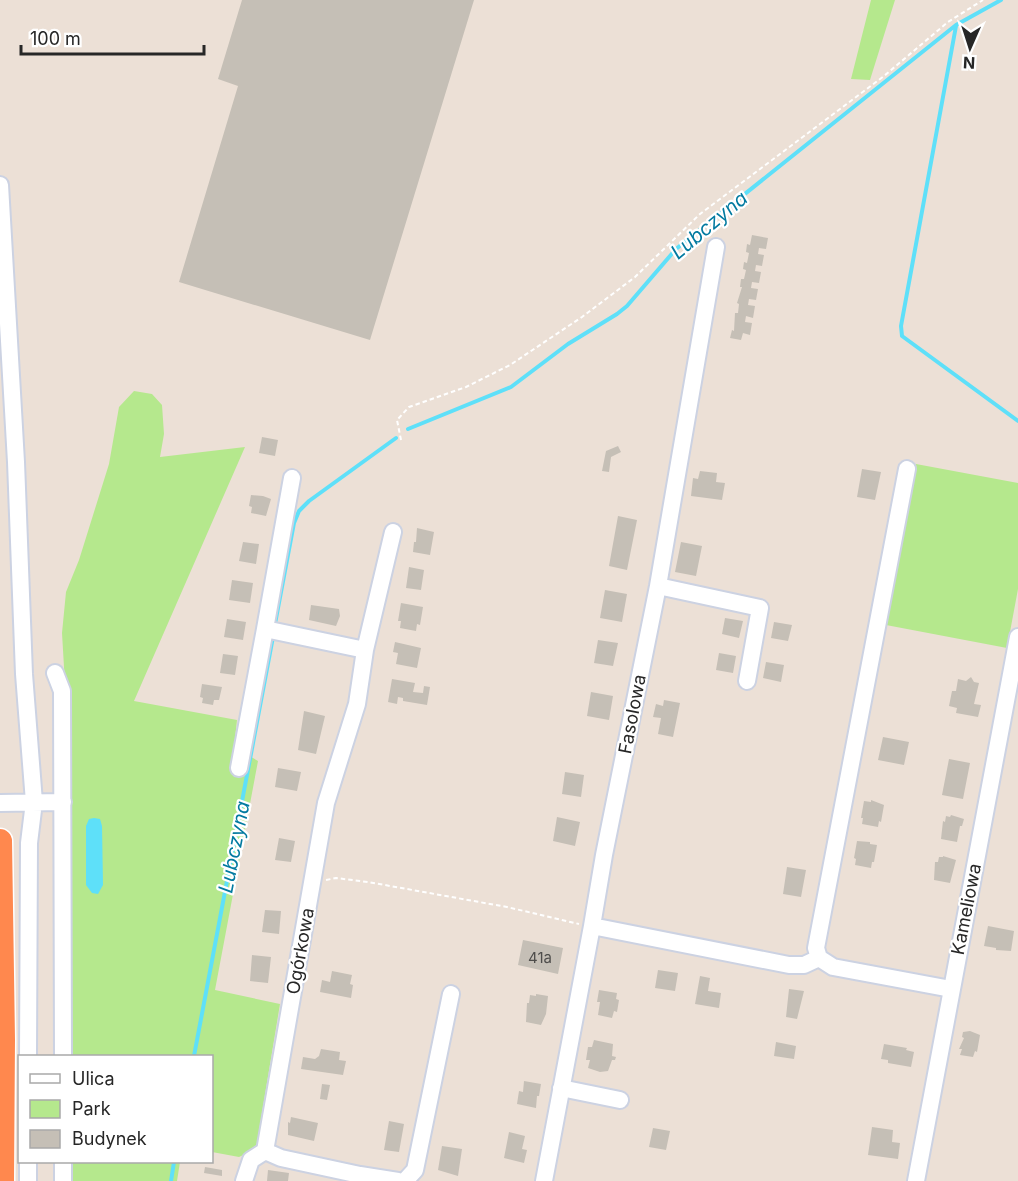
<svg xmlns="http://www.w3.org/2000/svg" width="1018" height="1181" font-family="Inter,sans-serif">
<rect width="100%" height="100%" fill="#ece0d6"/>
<path fill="#b5e88d" d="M 871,0 L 895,0 L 870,80 L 851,79 Z
M 134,391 L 152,394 L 162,405 L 164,434 L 160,457 L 245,447 L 134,701 L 237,720 L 234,747 L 258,761 L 215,990 L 280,1004 L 256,1149 L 239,1157 L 212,1152 L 212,1056 L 71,1056 L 72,803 L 62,633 L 66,592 L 79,560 L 109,464 L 119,407 Z
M 916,464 L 1018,483 L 1018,589 L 1007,648 L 886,625 Z
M 70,1162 L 180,1162 L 177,1181 L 70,1181 Z"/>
<path fill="#5ee0f9" d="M 94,818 L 100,819 L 102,826 L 103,885 L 98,894 L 92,893 L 86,885 L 86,826 L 89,819 Z"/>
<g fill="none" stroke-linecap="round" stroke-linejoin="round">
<path stroke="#5ee0f9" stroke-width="4" d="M 956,26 L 901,326 L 902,336 L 1018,421
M 408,429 L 511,387 L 568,344 L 617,314 L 627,306 L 676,249 L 956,25 L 1001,0
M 275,624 L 294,523 L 299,511 L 309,501 L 396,438
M 194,1056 L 273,637
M 171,1181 L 174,1162"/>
</g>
<path fill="#c5bfb6" d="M 242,0 L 474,0 L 370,340 L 179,282 L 238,86 L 218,79 Z
M 752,235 L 768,238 L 766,249 L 759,248 L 758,254 L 764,255 L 762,266 L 756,265 L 755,271 L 761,272 L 759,283 L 752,282 L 751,288 L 758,289 L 756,300 L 749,299 L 748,305 L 755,306 L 753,318 L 746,316 L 745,322 L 752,323 L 750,335 L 743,333 L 741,340 L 730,338 L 732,330 L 734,331 L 735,313 L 738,313 L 739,304 L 737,303 L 742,287 L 740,287 L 741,279 L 744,279 L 746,270 L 743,269 L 744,262 L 747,263 L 749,253 L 746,252 L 747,244 L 750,245 Z
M 262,437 L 278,440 L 275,456 L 259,453 Z
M 618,446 L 621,452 L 611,457 L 609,472 L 602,471 L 606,451 Z
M 862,469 L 881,472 L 875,500 L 857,497 Z
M 700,471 L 717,473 L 716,482 L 725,483 L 722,500 L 691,496 L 693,478 L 698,479 Z
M 251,495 L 263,496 L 271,499 L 266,516 L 251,513 L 252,507 L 249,506 Z
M 618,516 L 637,520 L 627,570 L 609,566 Z
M 417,528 L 434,532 L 430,555 L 413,552 L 414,542 L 416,542 Z
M 243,542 L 259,544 L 256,564 L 239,561 Z
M 681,542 L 702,546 L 696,576 L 675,572 Z
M 409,567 L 424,570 L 421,590 L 406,588 Z
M 232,580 L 253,583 L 250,603 L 229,600 Z
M 605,590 L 627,594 L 622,622 L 600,618 Z
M 401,603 L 423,607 L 420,625 L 417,624 L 416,631 L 400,628 L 401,621 L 398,621 Z
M 311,605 L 339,609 L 340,616 L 336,626 L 309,620 Z
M 725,618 L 743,621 L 739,638 L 722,634 Z
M 227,619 L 246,622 L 243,640 L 224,637 Z
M 774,622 L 792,625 L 788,641 L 771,638 Z
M 598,640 L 618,643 L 613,666 L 594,663 Z
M 395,642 L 421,648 L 417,668 L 396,664 L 398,653 L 393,652 Z
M 719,653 L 736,656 L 733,673 L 716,670 Z
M 223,654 L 238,656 L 235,675 L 220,673 Z
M 766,662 L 784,665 L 781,682 L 763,678 Z
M 971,677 L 974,682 L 979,683 L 974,704 L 981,705 L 978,717 L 956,713 L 957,708 L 949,706 L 952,691 L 956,691 L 958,679 L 966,681 Z
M 392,679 L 415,683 L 413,692 L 423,693 L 424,686 L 430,687 L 427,705 L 403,701 L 403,698 L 398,697 L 397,704 L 388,702 Z
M 202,684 L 222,687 L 219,700 L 214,700 L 213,705 L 202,703 L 203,698 L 200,697 Z
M 591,692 L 613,696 L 609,720 L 587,716 Z
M 664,700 L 680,703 L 673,737 L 658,734 L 661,718 L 653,717 L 656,704 L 663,706 Z
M 304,711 L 325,716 L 316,754 L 298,750 Z
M 883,737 L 909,742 L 904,765 L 878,760 Z
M 949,759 L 970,763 L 963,799 L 942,795 Z
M 278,768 L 301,772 L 297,791 L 275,787 Z
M 565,772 L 584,775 L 581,797 L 562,794 Z
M 871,800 L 884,805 L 881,822 L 879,821 L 878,827 L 862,824 L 863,818 L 861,818 L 864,801 L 871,802 Z
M 951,815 L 964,819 L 962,826 L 960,826 L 957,842 L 941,839 L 943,821 L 945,822 L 946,816 L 950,817 Z
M 557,817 L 580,822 L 575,846 L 553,841 Z
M 279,838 L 295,841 L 291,862 L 275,860 Z
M 857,841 L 870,842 L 870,844 L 877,845 L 874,862 L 872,862 L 871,868 L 855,865 L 856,859 L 854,858 Z
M 943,856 L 956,860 L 950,883 L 934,880 L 935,862 L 938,862 L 939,857 L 943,857 Z
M 787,867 L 806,870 L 801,897 L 783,894 Z
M 265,910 L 281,911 L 279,934 L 262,932 Z
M 988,926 L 1014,931 L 1011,951 L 996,950 L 996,948 L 984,946 Z
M 523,940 L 563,948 L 558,974 L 518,965 Z
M 252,955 L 271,957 L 268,983 L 250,981 Z
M 658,970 L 678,973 L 675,991 L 655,988 Z
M 332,971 L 352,975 L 350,984 L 353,985 L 351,998 L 320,992 L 322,980 L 330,982 Z
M 700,976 L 710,978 L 708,991 L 721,993 L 719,1008 L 695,1004 Z
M 789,989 L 804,991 L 797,1019 L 786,1017 Z
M 599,990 L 617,993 L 616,999 L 619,1000 L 617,1012 L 614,1011 L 612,1018 L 598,1015 L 600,1002 L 597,1002 Z
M 536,994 L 548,996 L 546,1014 L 541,1025 L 526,1022 L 527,1003 L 529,1003 L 530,995 L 536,996 Z
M 970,1031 L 980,1035 L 977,1052 L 975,1051 L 973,1057 L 960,1055 L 962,1049 L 959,1049 L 964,1038 L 962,1037 L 963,1032 Z
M 594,1040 L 613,1044 L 612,1056 L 616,1057 L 615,1060 L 612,1060 L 608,1071 L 600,1072 L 588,1068 L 590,1060 L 586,1060 L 588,1047 L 592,1047 Z
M 776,1042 L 796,1046 L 794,1059 L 774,1056 Z
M 884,1044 L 907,1048 L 906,1050 L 914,1052 L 911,1067 L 888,1063 L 888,1060 L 881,1059 Z
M 321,1049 L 340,1052 L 339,1060 L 346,1061 L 343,1075 L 301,1069 L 303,1057 L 315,1059 L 319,1056 Z
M 524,1081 L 541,1084 L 539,1096 L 537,1096 L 536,1108 L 517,1104 L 519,1091 L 523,1092 Z
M 322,1084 L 330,1085 L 327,1100 L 320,1099 Z
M 291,1117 L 318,1123 L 314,1141 L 288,1135 L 288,1122 L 290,1123 Z
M 389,1121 L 404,1124 L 399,1152 L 384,1150 Z
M 872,1127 L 893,1130 L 892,1142 L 900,1143 L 898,1159 L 868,1155 Z
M 653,1128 L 670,1131 L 666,1150 L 649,1147 Z
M 509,1132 L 525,1136 L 522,1149 L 527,1150 L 524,1163 L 504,1158 Z
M 442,1146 L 462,1149 L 458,1176 L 438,1170 Z
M 205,1167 L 222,1170 L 222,1176 L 204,1173 Z
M 268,1170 L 289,1173 L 288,1181 L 267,1181 Z"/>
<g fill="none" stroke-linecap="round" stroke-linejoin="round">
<defs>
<path id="minor" d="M 0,185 L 16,462 L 24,674 L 34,802 L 29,843 L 28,1056
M 907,469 L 816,948 L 819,958 L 833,967 L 951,989
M 658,586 L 760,608 L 747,681
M 265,629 L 292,478
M 365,650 L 393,532
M 55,673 L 62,691 L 63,1056
M 239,768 L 265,629 L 365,650 L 357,704 L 326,803 L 265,1151
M 0,803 L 63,802
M 592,926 L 789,965 L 804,965 L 819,958
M 561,1088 L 620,1100
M 265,1151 L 281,1158 L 360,1175 L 362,1181
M 28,1162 L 28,1181
M 360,1175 L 398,1181
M 63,1181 L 63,1162
M 244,1181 L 251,1160 L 265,1151
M 405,1181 L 415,1170 L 451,994
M 544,1181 L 592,926 L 604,855 L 658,586 L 716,247
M 916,1181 L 1018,637"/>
<path id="highway" d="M 0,841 L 3,1040 L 2,1181"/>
</defs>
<use href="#minor" stroke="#ccd2e2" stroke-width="20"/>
<use href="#highway" stroke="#fff" stroke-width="27"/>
<path stroke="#fff" stroke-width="2" stroke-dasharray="4.5 3" stroke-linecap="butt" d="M 401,440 L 397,420 L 409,407 L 466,387 L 510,365 L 582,317 L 635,277 L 700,214 L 884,76 L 948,22 L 983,0
M 326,880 L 336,878 L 368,882 L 507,907 L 579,924"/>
<use href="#minor" stroke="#fff" stroke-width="16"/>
<use href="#highway" stroke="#ff884e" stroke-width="24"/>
</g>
<g text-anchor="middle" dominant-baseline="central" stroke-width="4.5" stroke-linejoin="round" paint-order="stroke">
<g font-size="15" fill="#4e4d4b">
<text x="540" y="957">41a</text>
</g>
<g font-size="18" fill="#272727" stroke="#fff">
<text transform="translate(632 714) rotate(-79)">Fasolowa</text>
<text transform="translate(966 909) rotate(-79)">Kameliowa</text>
<text transform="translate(300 951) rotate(-80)">Ogórkowa</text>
</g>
<g font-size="20" font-style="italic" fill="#027aa0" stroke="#fff">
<text transform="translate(709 225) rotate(-40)">Lubczyna</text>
<text transform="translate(234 847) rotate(-79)">Lubczyna</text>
</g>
</g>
<rect x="18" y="1055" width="195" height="108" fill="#ffffff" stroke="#a9a9a9" stroke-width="1.5"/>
<rect x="30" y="1074" width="30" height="9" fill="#ffffff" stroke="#a9a9a9" stroke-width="1.5"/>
<text x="72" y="1085" font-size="18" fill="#272727">Ulica</text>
<rect x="30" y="1100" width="30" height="18" fill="#b5e88d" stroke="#a9a9a9" stroke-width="1.5"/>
<text x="72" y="1115" font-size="18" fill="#272727">Park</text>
<rect x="30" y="1130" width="30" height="18" fill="#c5bfb6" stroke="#a9a9a9" stroke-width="1.5"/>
<text x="72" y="1145" font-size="18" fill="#272727">Budynek</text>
<g transform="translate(970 48) rotate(183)" stroke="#ffffff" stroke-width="4.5" paint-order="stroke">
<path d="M0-4.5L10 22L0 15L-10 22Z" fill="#272727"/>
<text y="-9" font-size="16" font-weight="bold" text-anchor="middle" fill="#272727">N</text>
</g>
<path d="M21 45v9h183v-9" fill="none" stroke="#272727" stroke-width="3"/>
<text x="30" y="45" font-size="18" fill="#272727" stroke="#ffffff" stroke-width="4.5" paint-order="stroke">100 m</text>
</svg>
